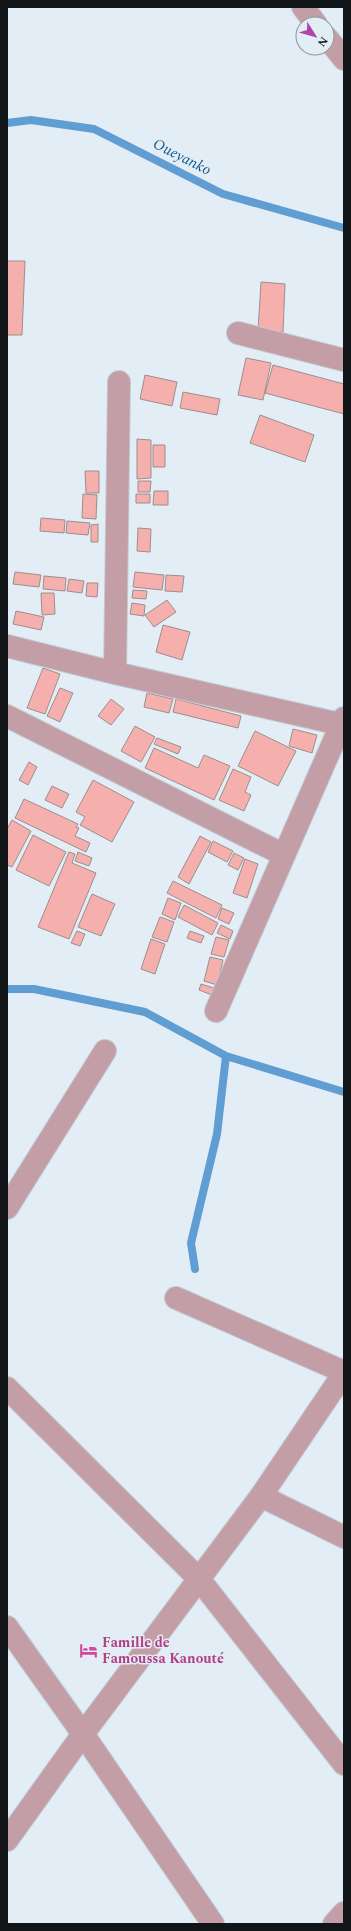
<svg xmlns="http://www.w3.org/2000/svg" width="351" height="1931" font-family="Spectral,serif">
<rect width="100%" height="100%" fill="#e3edf6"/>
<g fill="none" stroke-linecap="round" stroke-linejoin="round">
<path stroke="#609dd2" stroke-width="8" d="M 7,123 L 31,120 L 94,129 L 223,194 L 344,228
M 7,989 L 34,989 L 145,1012 L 226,1056 L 344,1092
M 195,1269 L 191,1243 L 217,1134 L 226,1056"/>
</g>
<path fill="#f5b0ae" stroke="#9c8e8e" d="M 7,261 L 25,261 L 22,335 L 7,335 Z
M 261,282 L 285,284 L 283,332 L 258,331 Z
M 246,358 L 271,363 L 263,400 L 238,395 Z
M 273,365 L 344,384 L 344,414 L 265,393 Z
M 145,375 L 177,382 L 172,406 L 140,399 Z
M 183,392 L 220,399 L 217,415 L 180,408 Z
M 260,415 L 314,435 L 305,462 L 250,443 Z
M 137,439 L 151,440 L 151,478 L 137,479 Z
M 153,445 L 165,445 L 165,467 L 153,467 Z
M 85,471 L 99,471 L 99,493 L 86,493 Z
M 138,481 L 151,481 L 150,492 L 138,492 Z
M 154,491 L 168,491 L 168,505 L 153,505 Z
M 83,494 L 97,495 L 96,519 L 82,518 Z
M 136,494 L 150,494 L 150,503 L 136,503 Z
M 41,518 L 65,520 L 64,533 L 40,531 Z
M 67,521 L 90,523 L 88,535 L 66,533 Z
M 98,524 L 98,542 L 91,542 L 91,525 Z
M 138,528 L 151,529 L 150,552 L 137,551 Z
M 15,572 L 41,575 L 39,587 L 13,584 Z
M 135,572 L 164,575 L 162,590 L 133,587 Z
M 166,575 L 184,576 L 182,592 L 165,591 Z
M 44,576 L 66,578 L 65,591 L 43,589 Z
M 69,579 L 84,581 L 82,593 L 67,591 Z
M 87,583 L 98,583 L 97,597 L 86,596 Z
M 133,590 L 147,591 L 146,599 L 132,598 Z
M 41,593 L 54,593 L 55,614 L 42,615 Z
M 167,600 L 176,612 L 154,627 L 145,615 Z
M 132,603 L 145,605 L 144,616 L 130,614 Z
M 16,611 L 44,617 L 41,630 L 13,624 Z
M 163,625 L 190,632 L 182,660 L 156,652 Z
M 43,668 L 60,674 L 45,714 L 27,708 Z
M 60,688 L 73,693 L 60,722 L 47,716 Z
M 147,693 L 173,699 L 169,713 L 144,707 Z
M 111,699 L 124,709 L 111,725 L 98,716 Z
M 176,699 L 241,716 L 238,728 L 173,712 Z
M 135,726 L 155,737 L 141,762 L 121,751 Z
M 293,729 L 317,735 L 312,753 L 289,746 Z
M 255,731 L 296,751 L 278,786 L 238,766 Z
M 157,738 L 181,747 L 178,754 L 154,744 Z
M 154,748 L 198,768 L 204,755 L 230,766 L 214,800 L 145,768 Z
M 29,762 L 37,767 L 28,785 L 19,780 Z
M 233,769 L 251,777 L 245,792 L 251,795 L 244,811 L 219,800 Z
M 93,780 L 134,802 L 112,842 L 80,825 L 85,817 L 76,812 Z
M 52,786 L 69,794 L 62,808 L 45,800 Z
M 24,799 L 78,824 L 76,827 L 79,828 L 75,836 L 90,843 L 86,852 L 15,818 Z
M 12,820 L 31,831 L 12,867 L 7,865 L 7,829 Z
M 33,835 L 66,852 L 49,886 L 16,870 Z
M 200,836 L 211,842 L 189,884 L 178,877 Z
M 213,841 L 233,851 L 227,862 L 208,852 Z
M 69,852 L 75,854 L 72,863 L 96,873 L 69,939 L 38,927 Z
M 78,852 L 92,858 L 89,866 L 75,861 Z
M 234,853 L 244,858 L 238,870 L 228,865 Z
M 245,859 L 258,864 L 247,898 L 233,893 Z
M 173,881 L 222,905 L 216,918 L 167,893 Z
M 92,894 L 115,904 L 101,936 L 78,927 Z
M 168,898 L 181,903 L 175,920 L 162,914 Z
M 184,905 L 218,923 L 212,935 L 178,917 Z
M 222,908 L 234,913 L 229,924 L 218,919 Z
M 160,917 L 174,922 L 167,942 L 152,937 Z
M 221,925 L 233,931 L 230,939 L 217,933 Z
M 77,931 L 85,934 L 80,946 L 71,943 Z
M 190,931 L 204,936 L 201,943 L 187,938 Z
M 216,937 L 229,940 L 224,957 L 211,954 Z
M 151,939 L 165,944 L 155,974 L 141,969 Z
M 210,957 L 223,960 L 217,985 L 204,981 Z
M 201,984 L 214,988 L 212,995 L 199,990 Z"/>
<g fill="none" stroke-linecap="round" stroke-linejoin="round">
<defs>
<path id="street" d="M 303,7 L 316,24
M 327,38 L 344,59
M 238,333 L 344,360
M 7,646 L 115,673 L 344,725
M 115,673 L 119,382
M 7,716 L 284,855
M 216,1011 L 344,718
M 7,1208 L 105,1051
M 176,1298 L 344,1372
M 7,1388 L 199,1579 L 344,1764
M 261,1496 L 344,1537
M 7,1627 L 83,1734 L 213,1924
M 7,1840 L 83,1734 L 261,1496 L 344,1373
M 334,1924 L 344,1913"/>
</defs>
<use href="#street" stroke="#c1cad2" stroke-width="24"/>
<use href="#street" stroke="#c49ea6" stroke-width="22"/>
</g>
<defs>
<symbol id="hotel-bare" viewBox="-9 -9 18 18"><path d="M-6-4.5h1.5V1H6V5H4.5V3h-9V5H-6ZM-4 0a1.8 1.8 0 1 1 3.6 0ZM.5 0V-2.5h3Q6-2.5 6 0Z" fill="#d1479c" stroke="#e3edf6" stroke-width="2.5" paint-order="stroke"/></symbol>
</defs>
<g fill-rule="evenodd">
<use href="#hotel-bare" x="76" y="1638" width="25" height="25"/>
</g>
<g text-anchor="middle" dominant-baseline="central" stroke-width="3" stroke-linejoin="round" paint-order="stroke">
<g font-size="14" font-weight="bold" fill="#b23c85" stroke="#e3edf6" text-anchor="start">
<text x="102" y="1642">Famille de<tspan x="102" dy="16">Famoussa Kanouté</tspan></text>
</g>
<g font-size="15" font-style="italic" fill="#0f5688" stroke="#e3edf6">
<text transform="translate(182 157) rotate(27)">Oueyanko</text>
</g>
</g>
<rect width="351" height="1931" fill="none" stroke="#111518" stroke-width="16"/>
<g transform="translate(315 36) rotate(127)"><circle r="19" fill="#e3edf6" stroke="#8f979d"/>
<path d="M0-3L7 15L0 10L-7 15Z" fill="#ae46a9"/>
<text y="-6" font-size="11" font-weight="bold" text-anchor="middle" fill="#111518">N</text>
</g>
</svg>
